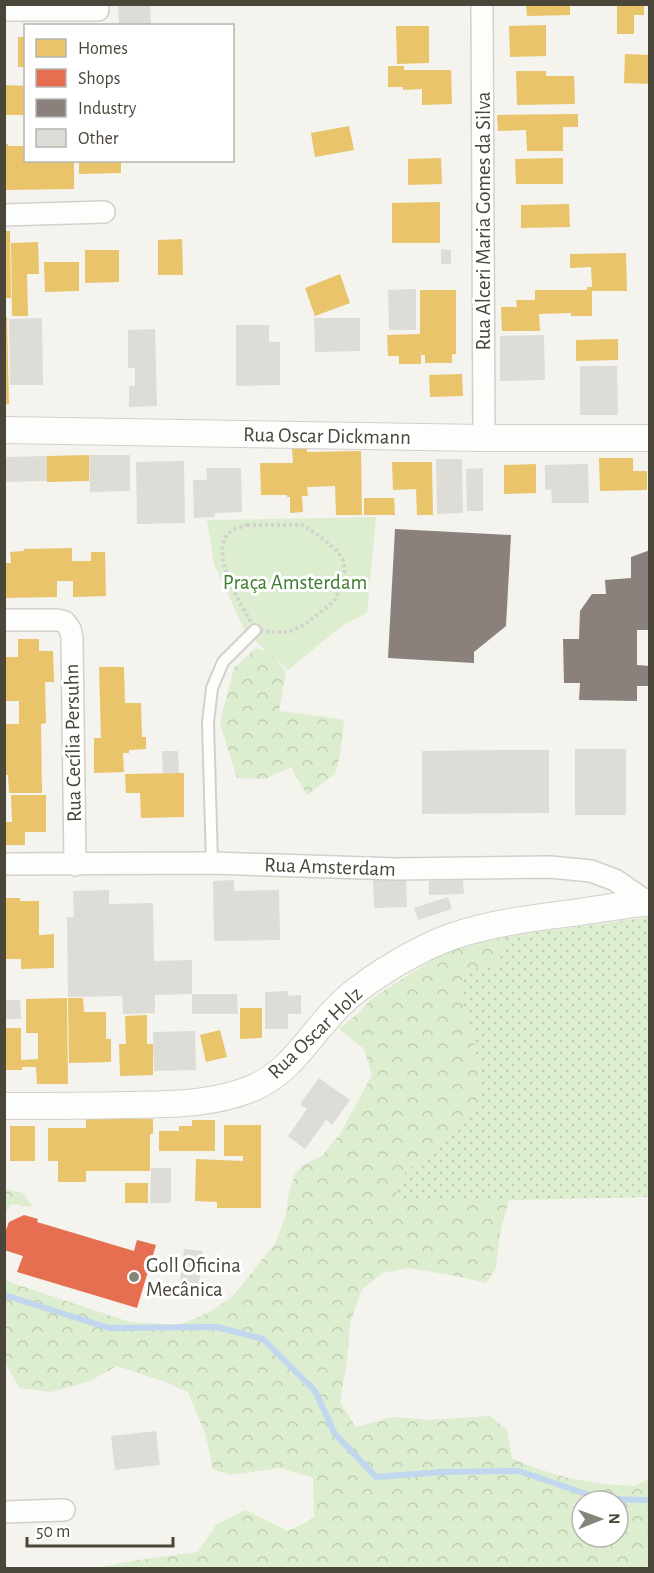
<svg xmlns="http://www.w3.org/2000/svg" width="654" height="1573" font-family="'Alegreya Sans',sans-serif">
<defs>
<pattern id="grass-dots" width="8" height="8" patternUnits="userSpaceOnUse" patternTransform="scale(1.5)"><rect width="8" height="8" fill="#ddedcf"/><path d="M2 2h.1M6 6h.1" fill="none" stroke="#bfcdb2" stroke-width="1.8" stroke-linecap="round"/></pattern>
<pattern id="forest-crowns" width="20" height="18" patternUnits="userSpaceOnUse" patternTransform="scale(1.5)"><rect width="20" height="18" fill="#ddedcf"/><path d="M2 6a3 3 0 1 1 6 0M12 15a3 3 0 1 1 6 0" fill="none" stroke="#bfcdb2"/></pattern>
</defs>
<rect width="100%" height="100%" fill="#f4f3ee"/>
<path fill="url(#grass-dots)" d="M 649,917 L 649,1197 L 394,1203 L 401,1176 L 428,1152 L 457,1132 L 477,1106 L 479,1072 L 473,1036 L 461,1000 L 463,970 L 497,966 L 508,936 Z"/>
<path fill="url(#forest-crowns)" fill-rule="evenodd" d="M 256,648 L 270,652 L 286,672 L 279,711 L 327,717 L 344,720 L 340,755 L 335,774 L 307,795 L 291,767 L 265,779 L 237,778 L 220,723 L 234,668 Z
M 508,936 L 497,966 L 463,970 L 461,1000 L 473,1036 L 479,1072 L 477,1106 L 457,1132 L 428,1152 L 401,1176 L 394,1202 L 509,1199 L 500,1233 L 496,1268 L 486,1283 L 451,1275 L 408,1268 L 383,1273 L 362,1289 L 350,1323 L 347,1360 L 340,1402 L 356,1427 L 393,1417 L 428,1420 L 490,1416 L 507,1430 L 512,1458 L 535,1468 L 568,1478 L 602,1484 L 634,1486 L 649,1479 L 649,1568 L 98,1568 L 138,1560 L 198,1552 L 216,1525 L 245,1510 L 288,1531 L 314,1518 L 313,1478 L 281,1468 L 230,1475 L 213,1469 L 205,1433 L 188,1392 L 168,1383 L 117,1366 L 90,1381 L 51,1392 L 20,1388 L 5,1363 L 4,1275 L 9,1282 L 130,1322 L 179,1325 L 210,1312 L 234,1295 L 276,1242 L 286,1214 L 288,1196 L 295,1174 L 303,1165 L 322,1156 L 340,1134 L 372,1075 L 364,1049 L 339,1029 L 360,1012 L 371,999 L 426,964 L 440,952 L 465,940 ZM 582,1501 L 618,1501 L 618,1537 L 582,1537 Z
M 5,1189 L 23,1193 L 33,1207 L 10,1204 L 5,1215 Z"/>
<path fill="#ddedcf" d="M 376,517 L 367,613 L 343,625 L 288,670 L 246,633 L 214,564 L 207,520 Z"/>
<path fill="#e9c46a" d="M 617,4 L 644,4 L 644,15 L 634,15 L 634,34 L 617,34 Z
M 526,5 L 570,5 L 570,15 L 527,16 Z
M 546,25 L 546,56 L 510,57 L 509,26 Z
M 396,26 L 429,26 L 429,63 L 397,64 Z
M 18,37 L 26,37 L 26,67 L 18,67 Z
M 625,54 L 650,55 L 650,84 L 624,83 Z
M 388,66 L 404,66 L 404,70 L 451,70 L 452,104 L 422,105 L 422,89 L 403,90 L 403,87 L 388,87 Z
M 516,71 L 546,71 L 546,76 L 574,76 L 575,104 L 517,105 Z
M 4,85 L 26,86 L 26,115 L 4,115 Z
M 578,114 L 578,127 L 563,127 L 563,151 L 527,151 L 526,130 L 498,131 L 497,115 Z
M 349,126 L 354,150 L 315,157 L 311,133 Z
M 4,144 L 8,144 L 8,146 L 26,146 L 26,160 L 74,160 L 74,189 L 4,190 Z
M 441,158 L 442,184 L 408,185 L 408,159 Z
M 563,158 L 563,184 L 516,184 L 515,159 Z
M 79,160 L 121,160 L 121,173 L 79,174 Z
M 440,202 L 440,243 L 392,243 L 392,203 Z
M 569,204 L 570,227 L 521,228 L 521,205 Z
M 4,231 L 10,231 L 11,298 L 4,298 Z
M 182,239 L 183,275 L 158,275 L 158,240 Z
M 38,242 L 39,274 L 27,274 L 28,316 L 12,316 L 11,243 Z
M 85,250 L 119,250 L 119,282 L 85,283 Z
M 626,253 L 627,291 L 592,291 L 592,316 L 571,316 L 571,313 L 539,314 L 540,331 L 502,331 L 501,307 L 517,307 L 516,300 L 535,300 L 535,290 L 587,290 L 587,287 L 592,287 L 591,267 L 570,268 L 570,254 Z
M 44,262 L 79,262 L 79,291 L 45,292 Z
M 340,274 L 350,303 L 315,316 L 305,288 Z
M 420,290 L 456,290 L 456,354 L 452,354 L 452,363 L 425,363 L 425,355 L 421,355 L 421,364 L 399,364 L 399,356 L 388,356 L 387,335 L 420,334 Z
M 4,317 L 7,317 L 9,404 L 4,405 Z
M 618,339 L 618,360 L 576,361 L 576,340 Z
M 462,374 L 463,396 L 430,397 L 429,375 Z
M 292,449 L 307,449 L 307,452 L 361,451 L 362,515 L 336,515 L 335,486 L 307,487 L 308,496 L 302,496 L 303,512 L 290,513 L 290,497 L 287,497 L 287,495 L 261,495 L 260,463 L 293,463 Z
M 89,455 L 89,481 L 47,482 L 47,456 Z
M 599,458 L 633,458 L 633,471 L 647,471 L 647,490 L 600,491 Z
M 392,462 L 432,462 L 433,515 L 417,515 L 416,489 L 393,490 Z
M 536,464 L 536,493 L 504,494 L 504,465 Z
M 364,498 L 394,498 L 395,515 L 364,515 Z
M 72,548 L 72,561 L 91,561 L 91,552 L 105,552 L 106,596 L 73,597 L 73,581 L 57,581 L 57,597 L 4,598 L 4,563 L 11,563 L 10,552 L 24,551 L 24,549 Z
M 18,639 L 39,639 L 39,651 L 53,651 L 54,682 L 45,682 L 46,723 L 41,724 L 42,793 L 9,793 L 8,775 L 4,775 L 6,724 L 19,724 L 19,701 L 4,701 L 4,657 L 18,657 Z
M 99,667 L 124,667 L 125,703 L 141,703 L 142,737 L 146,737 L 146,749 L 129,750 L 129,753 L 123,753 L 124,772 L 94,773 L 94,738 L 101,738 Z
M 184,773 L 184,817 L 141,818 L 140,793 L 126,793 L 125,774 Z
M 11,795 L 46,795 L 46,832 L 25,832 L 25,845 L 4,845 L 4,822 L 12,822 Z
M 4,898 L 20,898 L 20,901 L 39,901 L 39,935 L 54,934 L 54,968 L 21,969 L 21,959 L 4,959 Z
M 67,998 L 68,1084 L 37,1084 L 36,1067 L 22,1067 L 22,1070 L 4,1070 L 4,1028 L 21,1028 L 21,1060 L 38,1059 L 38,1033 L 26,1033 L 26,999 Z
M 68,998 L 83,998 L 84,1012 L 106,1012 L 106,1039 L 111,1039 L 111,1062 L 69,1063 Z
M 240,1008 L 262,1008 L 262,1038 L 240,1039 Z
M 147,1015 L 147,1044 L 153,1044 L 153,1075 L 120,1076 L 119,1044 L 126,1044 L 125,1016 Z
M 220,1030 L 227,1057 L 206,1062 L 200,1035 Z
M 86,1119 L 153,1119 L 153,1134 L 150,1134 L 150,1171 L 86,1171 L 86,1182 L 58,1182 L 58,1161 L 48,1161 L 48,1128 L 86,1128 Z
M 192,1120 L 215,1120 L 215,1151 L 159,1151 L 159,1131 L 179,1131 L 179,1126 L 192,1126 Z
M 224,1125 L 261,1125 L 261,1208 L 217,1208 L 217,1202 L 195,1201 L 196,1159 L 243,1161 L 243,1156 L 224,1156 Z
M 10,1126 L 35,1126 L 35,1161 L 10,1161 Z
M 125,1183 L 148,1183 L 148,1203 L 125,1203 Z"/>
<path fill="#e76f51" d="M 24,1215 L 38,1219 L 37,1222 L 134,1251 L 137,1240 L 156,1245 L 137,1308 L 17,1272 L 23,1256 L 4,1250 L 4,1235 L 9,1222 Z"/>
<path fill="#8a817c" d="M 395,529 L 511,535 L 506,626 L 474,652 L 474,663 L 388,658 Z
M 650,550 L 650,630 L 637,630 L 637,665 L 650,666 L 650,686 L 637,686 L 637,701 L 579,700 L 580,683 L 564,683 L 563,639 L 579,639 L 580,611 L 592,594 L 606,594 L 605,580 L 631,578 L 631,557 Z"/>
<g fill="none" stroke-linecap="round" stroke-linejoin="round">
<path stroke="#c1d6ef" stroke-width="6" d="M 4,1295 L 109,1328 L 217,1327 L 263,1339 L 315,1391 L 335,1434 L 376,1477 L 443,1472 L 519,1471 L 601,1499 L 650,1500"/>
</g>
<path fill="#dddcd6" d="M 118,4 L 150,4 L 151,26 L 119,26 Z
M 441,249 L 451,250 L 451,264 L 441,264 Z
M 416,289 L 416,330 L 389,330 L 388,290 Z
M 42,318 L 43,385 L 10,385 L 9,319 Z
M 314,318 L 360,318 L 360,351 L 315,352 Z
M 236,325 L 269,325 L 269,342 L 280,342 L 280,385 L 236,386 Z
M 155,329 L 157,406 L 129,407 L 129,386 L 135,386 L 135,368 L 128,368 L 128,330 Z
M 544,335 L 545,380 L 500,381 L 500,336 Z
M 580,366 L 617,366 L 618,415 L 580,415 Z
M 89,455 L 130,455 L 130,491 L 90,492 Z
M 47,456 L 47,481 L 6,482 L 5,457 Z
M 436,459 L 462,459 L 463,513 L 437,514 Z
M 184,461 L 185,523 L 137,524 L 136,462 Z
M 588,464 L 589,503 L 552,503 L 551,489 L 545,490 L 545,465 Z
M 206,468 L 241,468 L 242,512 L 215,513 L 215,517 L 194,518 L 193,480 L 207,480 Z
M 483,468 L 483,511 L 467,511 L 466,469 Z
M 575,749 L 626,749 L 626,815 L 575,815 Z
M 496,750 L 549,750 L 549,813 L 422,814 L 422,751 Z
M 162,751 L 178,751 L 179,773 L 163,773 Z
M 406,878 L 407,907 L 374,908 L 373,879 Z
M 234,880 L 234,891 L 279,890 L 280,940 L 214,941 L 213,881 Z
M 463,880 L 464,894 L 429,895 L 429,881 Z
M 109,890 L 109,904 L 153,903 L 154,961 L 192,960 L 192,994 L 155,995 L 155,1013 L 123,1014 L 122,996 L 68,997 L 67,917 L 74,917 L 73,891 Z
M 448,897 L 452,909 L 418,920 L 414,908 Z
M 288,991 L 288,996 L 301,995 L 301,1014 L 288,1014 L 288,1029 L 265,1029 L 265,992 Z
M 192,994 L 237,994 L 238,1014 L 192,1014 Z
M 4,1000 L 20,1000 L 21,1019 L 4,1019 Z
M 195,1031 L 196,1070 L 154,1071 L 153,1032 Z
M 319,1078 L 350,1100 L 332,1125 L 326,1120 L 305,1149 L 288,1136 L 307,1109 L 300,1104 Z
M 151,1168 L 171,1168 L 171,1203 L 150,1203 Z
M 184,1249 L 203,1251 L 199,1285 L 180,1283 Z
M 156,1431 L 160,1465 L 115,1470 L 111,1436 Z"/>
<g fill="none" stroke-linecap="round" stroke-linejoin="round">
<defs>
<path id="service" d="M 212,863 L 208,723 L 212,688 L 223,662 L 255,630"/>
<path id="minor" d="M 482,4 L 484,438
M 4,10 L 98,10
M 4,215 L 104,212
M 4,620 L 58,620 L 65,622 L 70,629 L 72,638 L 75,865
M 4,864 L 212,863 L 396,869 L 550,867 L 591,871 L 615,880 L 647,902
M 4,1512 L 64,1510"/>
<path id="tertiary" d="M 4,430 L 484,438 L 650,438
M 4,1106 C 45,1106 86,1106 127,1105 C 169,1104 213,1105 253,1088 C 295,1070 314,1027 347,998 C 374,975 419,948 453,936 C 492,923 533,918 573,913 C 599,909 624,905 650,902"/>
</defs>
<use href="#service" stroke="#d2d0cb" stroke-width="14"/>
<use href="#minor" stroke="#d2d0cb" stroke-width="24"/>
<use href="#tertiary" stroke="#d2d0cb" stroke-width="28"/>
<path stroke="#d3d2cc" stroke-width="4" stroke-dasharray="3 3" stroke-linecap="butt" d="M 247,525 L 303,525 L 325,540 L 336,550 L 343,560 L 345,571 L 340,590 L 334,601 L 306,624 L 289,632 L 274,632 L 255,630 C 244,608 206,552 230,532 C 234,528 242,527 247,525 Z"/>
<use href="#service" stroke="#fdfdfc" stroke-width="10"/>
<use href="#minor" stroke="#fdfdfc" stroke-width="21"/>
<use href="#tertiary" stroke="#fdfdfc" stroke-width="26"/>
</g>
<circle fill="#868378" stroke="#fff" stroke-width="2" cx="134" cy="1277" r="6"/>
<g text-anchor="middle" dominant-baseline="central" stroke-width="6" stroke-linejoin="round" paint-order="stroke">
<g font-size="21" fill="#4a4639" stroke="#fff">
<text transform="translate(483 221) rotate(-90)">Rua Alceri Maria Gomes da Silva</text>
<text transform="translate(327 436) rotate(1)">Rua Oscar Dickmann</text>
<text transform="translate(73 743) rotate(-91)">Rua Cecília Persuhn</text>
<text transform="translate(330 867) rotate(2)">Rua Amsterdam</text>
<text transform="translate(315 1033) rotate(-44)">Rua Oscar Holz</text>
</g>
<g font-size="21" fill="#3f7c2d" stroke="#fff">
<text x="295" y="582">Praça Amsterdam</text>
</g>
<g font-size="21" fill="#4a4639" stroke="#fff" text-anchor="start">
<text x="146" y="1265">Goll Oficina<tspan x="146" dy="24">Mecânica</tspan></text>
</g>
</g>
<rect width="654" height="1573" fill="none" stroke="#4a4639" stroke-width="12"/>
<rect x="24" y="24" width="210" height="138" fill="#ffffff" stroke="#b7b5b0" stroke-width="1.5"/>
<rect x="36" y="39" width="30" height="18" fill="#e9c46a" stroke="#b7b5b0" stroke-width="1.5"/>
<text x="78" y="54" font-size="18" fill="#4a4639">Homes</text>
<rect x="36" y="69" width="30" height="18" fill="#e76f51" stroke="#b7b5b0" stroke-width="1.5"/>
<text x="78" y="84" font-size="18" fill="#4a4639">Shops</text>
<rect x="36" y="99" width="30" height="18" fill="#8a817c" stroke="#b7b5b0" stroke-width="1.5"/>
<text x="78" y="114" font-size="18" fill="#4a4639">Industry</text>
<rect x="36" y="129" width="30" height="18" fill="#dddcd6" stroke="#b7b5b0" stroke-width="1.5"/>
<text x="78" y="144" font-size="18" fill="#4a4639">Other</text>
<g transform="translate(600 1519) rotate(89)"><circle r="28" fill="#ffffff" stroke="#b7b5b0" stroke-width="1.5"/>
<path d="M0-4.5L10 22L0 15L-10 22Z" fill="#868378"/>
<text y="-9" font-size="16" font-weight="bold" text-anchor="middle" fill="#4a4639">N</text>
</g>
<path d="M27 1537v9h146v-9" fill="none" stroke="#4a4639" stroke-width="3"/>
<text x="36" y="1537" font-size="18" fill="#4a4639" stroke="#ffffff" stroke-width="4.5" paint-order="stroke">50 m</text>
</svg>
